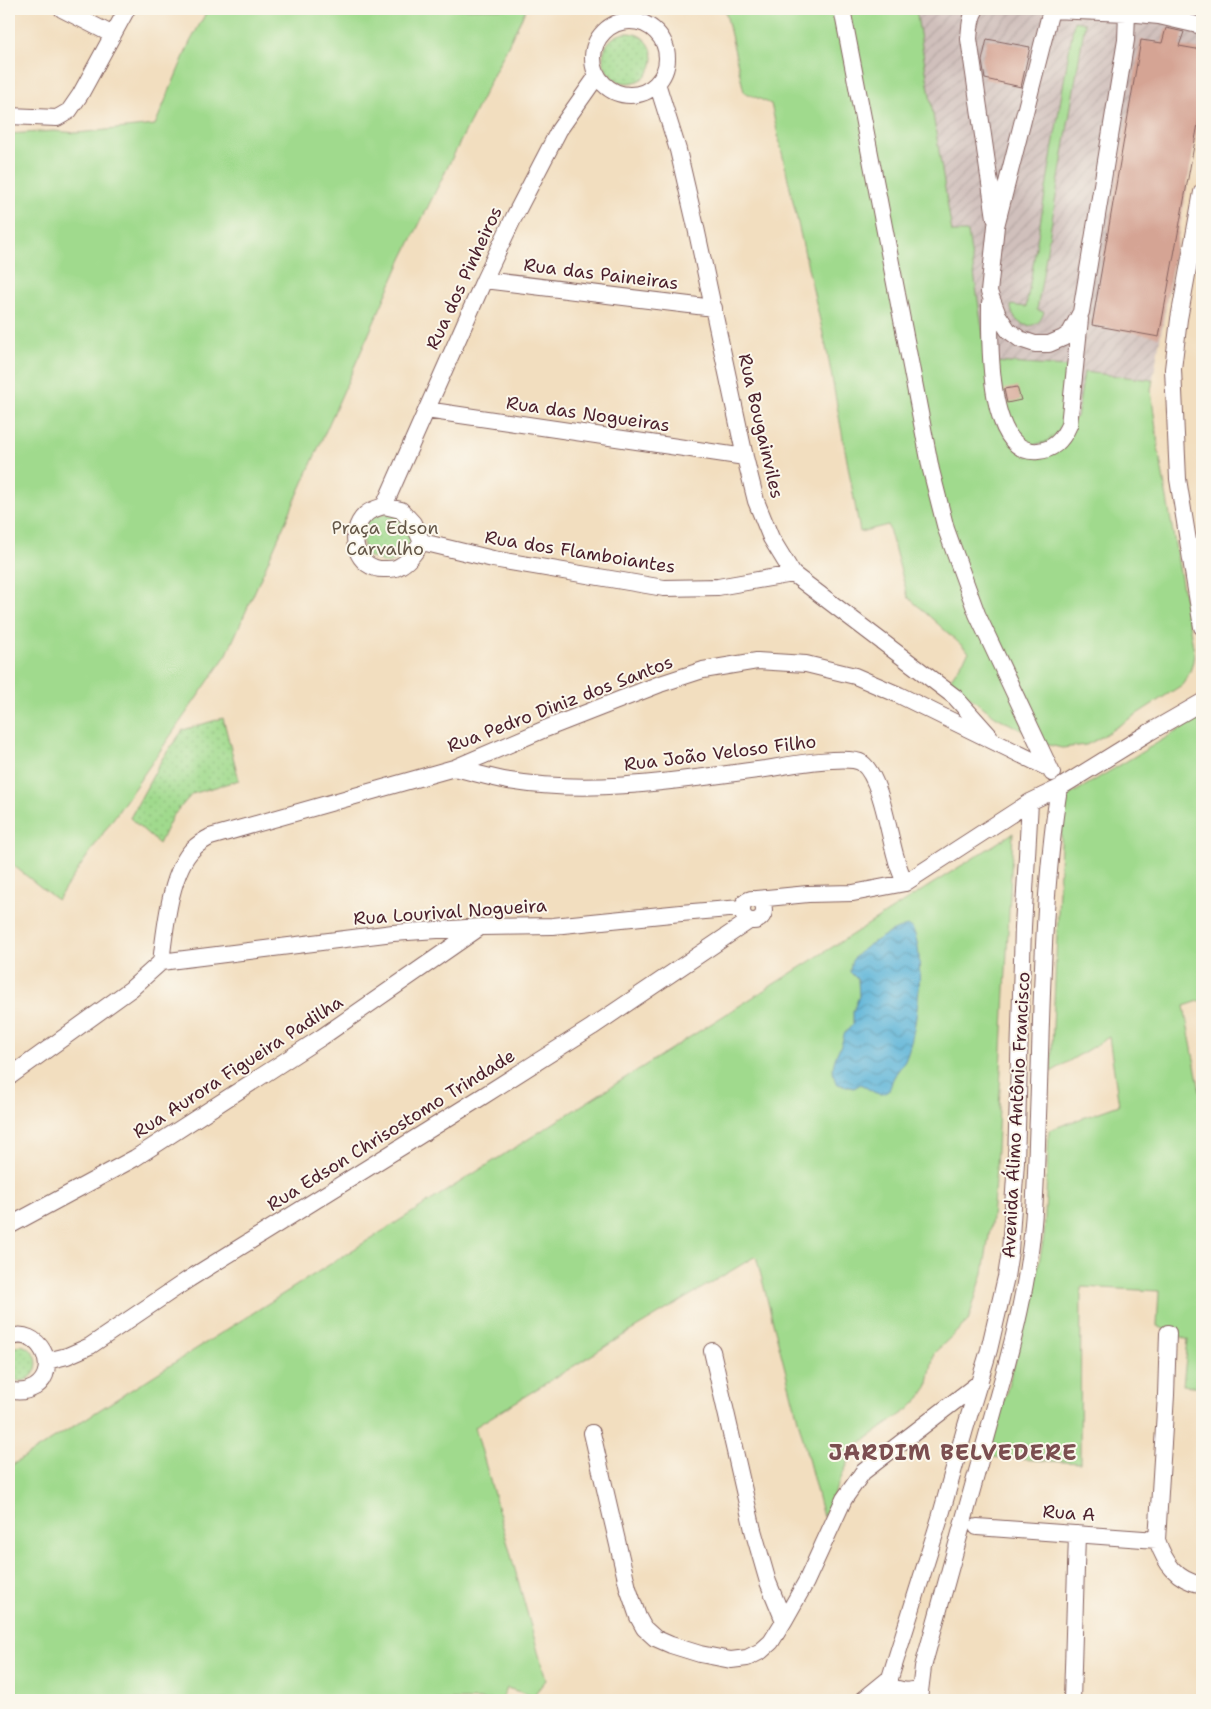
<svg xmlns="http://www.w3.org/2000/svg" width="1211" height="1709" font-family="'Shantell Sans',sans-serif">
<defs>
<pattern id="industrial-furrows" width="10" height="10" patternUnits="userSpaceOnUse" patternTransform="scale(1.25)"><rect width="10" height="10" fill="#d0c0bc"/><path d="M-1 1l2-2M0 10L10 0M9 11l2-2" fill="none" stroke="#b4a5a2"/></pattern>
<pattern id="park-dots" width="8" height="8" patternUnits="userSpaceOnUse" patternTransform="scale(1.25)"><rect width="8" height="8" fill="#a0da8d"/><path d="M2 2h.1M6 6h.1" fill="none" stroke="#8bbb7a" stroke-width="1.8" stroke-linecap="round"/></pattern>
<pattern id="water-waves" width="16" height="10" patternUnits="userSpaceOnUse" patternTransform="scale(1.25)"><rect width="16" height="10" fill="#5bb4d8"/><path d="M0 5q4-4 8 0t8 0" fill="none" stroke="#4d92af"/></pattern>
</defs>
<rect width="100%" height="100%" fill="#fbf7ec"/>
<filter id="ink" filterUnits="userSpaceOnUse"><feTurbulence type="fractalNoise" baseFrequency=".02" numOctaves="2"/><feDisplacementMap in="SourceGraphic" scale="10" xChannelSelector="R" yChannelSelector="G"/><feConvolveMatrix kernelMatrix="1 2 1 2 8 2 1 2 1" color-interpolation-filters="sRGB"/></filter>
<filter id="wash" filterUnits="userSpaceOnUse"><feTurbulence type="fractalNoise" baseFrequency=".0096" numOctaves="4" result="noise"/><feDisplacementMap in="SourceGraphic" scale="20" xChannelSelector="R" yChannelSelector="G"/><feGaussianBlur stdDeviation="1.12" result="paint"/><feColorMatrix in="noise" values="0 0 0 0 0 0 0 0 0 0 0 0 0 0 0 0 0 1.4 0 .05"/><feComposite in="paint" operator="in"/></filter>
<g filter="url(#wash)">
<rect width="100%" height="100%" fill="#f2debf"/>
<path fill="url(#industrial-furrows)" d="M 916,9 L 1202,9 L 1202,102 L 1151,390 L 1159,453 L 1009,524 L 958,269 Z"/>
<path fill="#a0da8d" stroke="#757c5c" d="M 208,9 L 526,9 L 402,259 L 227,654 L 57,900 L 9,862 L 9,134 L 54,131 L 77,133 L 155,125 L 190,42 Z
M 725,9 L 916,9 L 952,232 L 968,232 L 996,423 L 1027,457 L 1077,417 L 1084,372 L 1153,380 L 1151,390 L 1159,453 L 1194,652 C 1193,666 1190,674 1182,685 L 1098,739 L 1086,745 L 1062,748 L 1049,745 L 995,716 L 949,681 L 969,652 L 908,597 L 888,525 L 860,532 L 828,356 L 771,104 L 744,92 Z
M 1074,21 L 1085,23 L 1037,310 L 1044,312 C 1037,336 1010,325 1011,305 L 1026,307 Z
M 995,362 L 1067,367 L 1063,423 L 1053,441 L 1031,445 L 1012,430 Z
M 1199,718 L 1202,735 L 1202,1000 L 1184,1006 L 1202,1102 L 1202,1387 L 1183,1385 L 1188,1340 L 1157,1326 L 1159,1291 L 1081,1287 L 1080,1463 L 988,1457 L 1016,1358 L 1035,1283 L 1044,1236 L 1049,1130 L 1119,1105 L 1109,1037 L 1051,1072 L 1063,799 Z
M 1013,833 L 996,1168 L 992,1218 L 983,1273 L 968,1321 L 934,1353 L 927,1388 L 920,1398 L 909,1409 L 856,1446 L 823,1517 L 756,1256 L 629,1332 L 475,1427 L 546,1680 L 533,1696 L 507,1688 L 501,1700 L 9,1700 L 9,1467 Z"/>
<path fill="url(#park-dots)" stroke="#757c5c" d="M603 58a25 25 0 1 1 50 0a25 25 0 1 1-50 0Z
M 388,513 L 403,519 L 411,534 L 411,543 L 408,551 L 388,564 L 365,555 L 361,530 L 371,517 Z
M 223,718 L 239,780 L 192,794 L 172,817 L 159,844 L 130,818 L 162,759 L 183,730 Z
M 21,1345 C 50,1353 35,1392 9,1378 L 9,1349 Z"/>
<path fill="url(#water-waves)" stroke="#526a82" d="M 908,926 L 912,928 C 927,952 917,1035 905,1061 C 902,1066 897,1071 894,1077 C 891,1082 891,1091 885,1093 C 878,1097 867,1088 861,1084 L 854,1088 L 837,1084 C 829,1070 835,1057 841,1045 C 843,1041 843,1036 845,1033 C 847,1030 851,1027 853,1024 L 853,1012 L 859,996 L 858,980 L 850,972 C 850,970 851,964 851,963 C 856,950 894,928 908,926 Z"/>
<g id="blocks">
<path fill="#d5a494" d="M 1166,28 L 1184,32 L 1179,46 L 1202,50 L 1202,102 L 1159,337 L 1092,325 L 1141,40 L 1162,43 Z
M 987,39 L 1030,47 L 1021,87 L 985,79 L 982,61 Z
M 1017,387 L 1021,400 L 1007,403 L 1004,389 Z"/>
</g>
</g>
<g filter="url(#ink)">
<use href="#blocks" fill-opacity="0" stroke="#85625f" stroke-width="1"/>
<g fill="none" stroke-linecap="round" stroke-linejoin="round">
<defs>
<path id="minor" d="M 62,9 L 113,35
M 842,9 L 931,470 L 946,529 L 977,614 L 1052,773
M 976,9 C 970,17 970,28 969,39 L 995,218
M 1127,13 L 1126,40 L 1081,312 L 1070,333 L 1063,338 L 1049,344 L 1035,344 L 1020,339 L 1008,330 L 998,315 L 989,292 L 996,226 L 1051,10 L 1127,13 L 1159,16 L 1202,26
M593 58a37 37 0 1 1 74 0a37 37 0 1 1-74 0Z
M 657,83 L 678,150 L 695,223 L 745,457 L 756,501 L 771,538 L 793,574 L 955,697 L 989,735
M 9,116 L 57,118 L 69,111 L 80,95 L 127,9
M 1202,192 L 1179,319 L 1173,369 L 1178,479 L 1202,627
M 484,280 L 714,308
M 990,303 C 990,337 986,456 1038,451 C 1054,450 1063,439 1069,425 L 1080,319
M 426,410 L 745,457
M 384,506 L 484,280 L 514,217 L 559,130 L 597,76
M 384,506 L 401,510 L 413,523 L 422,542 C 415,552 409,562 398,567 C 395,569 390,569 386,569 C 356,571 345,533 366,514 C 370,510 378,508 384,506 Z
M 422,542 L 493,559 L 664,588 L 718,587 L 793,574
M 454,768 C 472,772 491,778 509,781 C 594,795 681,780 765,769 C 784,766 848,754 862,763 C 881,777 889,836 896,858 C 898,867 902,875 905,883
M742 910a11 11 0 1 1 22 0a11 11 0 1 1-22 0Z
M 757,899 L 808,894 L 853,893 L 905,883 L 1030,802 L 1059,788 L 1148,733 L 1202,702
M 161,962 C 165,931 170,870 194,848 C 199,843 205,840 210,837 L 454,768 L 545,729 L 660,684 L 703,670 L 757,661 L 806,664 L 855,676 L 899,695 L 1050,769
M 161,962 L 393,933 L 481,927 L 553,926 L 681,913 L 741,908
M 9,1077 L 131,989 L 161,962
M 9,1226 L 135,1158 L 322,1037 L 479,928
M 1168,1333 L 1166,1395 L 1157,1540 C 1165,1563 1176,1580 1202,1585
M 9,1338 C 38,1325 62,1369 35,1387 C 26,1392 18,1393 9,1390
M 712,1351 L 753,1530 L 768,1582 L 784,1621
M 47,1361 L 67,1356 L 90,1346 L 189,1279 L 480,1098 L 592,1027 L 749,921
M 592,1433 L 628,1588 L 638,1617 L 644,1628 L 655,1638 L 671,1645 L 700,1654 L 731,1660 L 747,1658 L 761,1651 L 771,1642 L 784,1621 L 806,1582 L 844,1499 L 863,1472 L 980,1382
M 977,1527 L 1157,1540
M 890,1687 L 906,1691 L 920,1689
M 863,1700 L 890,1678
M 890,1700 L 890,1678 L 940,1518 L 965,1429 L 989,1350 L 1006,1277 L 1010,1251 L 1016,1162 L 1023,927 L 1030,802
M 919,1700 L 923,1667 L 1007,1363 C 1016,1329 1024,1294 1029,1259 C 1036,1212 1036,1164 1038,1116 C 1042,1007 1042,896 1059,788
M 1072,1700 L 1077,1534"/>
</defs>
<use href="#minor" stroke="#85625f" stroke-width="18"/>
<use href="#minor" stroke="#fff" stroke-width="16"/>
</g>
</g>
<g text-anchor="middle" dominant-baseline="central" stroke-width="4" stroke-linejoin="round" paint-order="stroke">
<g font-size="18" fill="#4a1f2b" stroke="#fbf7ec">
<text transform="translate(601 274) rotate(7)">Rua das Paineiras</text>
<text transform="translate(464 278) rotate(-65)">Rua dos Pinheiros</text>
<text transform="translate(588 414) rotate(8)">Rua das Nogueiras</text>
<text transform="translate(761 426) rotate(77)">Rua Bougainviles</text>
<text transform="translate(580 552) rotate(9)">Rua dos Flamboiantes</text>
<text transform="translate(560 704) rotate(-21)">Rua Pedro Diniz dos Santos</text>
<text transform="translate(720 753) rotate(-7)">Rua João Veloso Filho</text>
<text transform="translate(450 912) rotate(-4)">Rua Lourival Nogueira</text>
<text transform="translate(238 1067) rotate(-33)">Rua Aurora Figueira Padilha</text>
<text transform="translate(1016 1115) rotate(-87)">Avenida Álimo Antônio Francisco</text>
<text transform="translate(391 1130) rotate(-32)">Rua Edson Chrisostomo Trindade</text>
<text transform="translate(1069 1513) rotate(4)">Rua A</text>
</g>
<g font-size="18" fill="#645748" stroke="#fbf7ec">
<text x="385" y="528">Praça Edson<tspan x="385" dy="21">Carvalho</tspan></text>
</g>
<g font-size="22" font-weight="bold" letter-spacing="1" fill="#7b4e50" stroke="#fbf7ec">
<text x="953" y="1452">JARDIM BELVEDERE</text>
</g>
</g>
<rect width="1211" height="1709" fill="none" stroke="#fbf7ec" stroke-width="30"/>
</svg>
